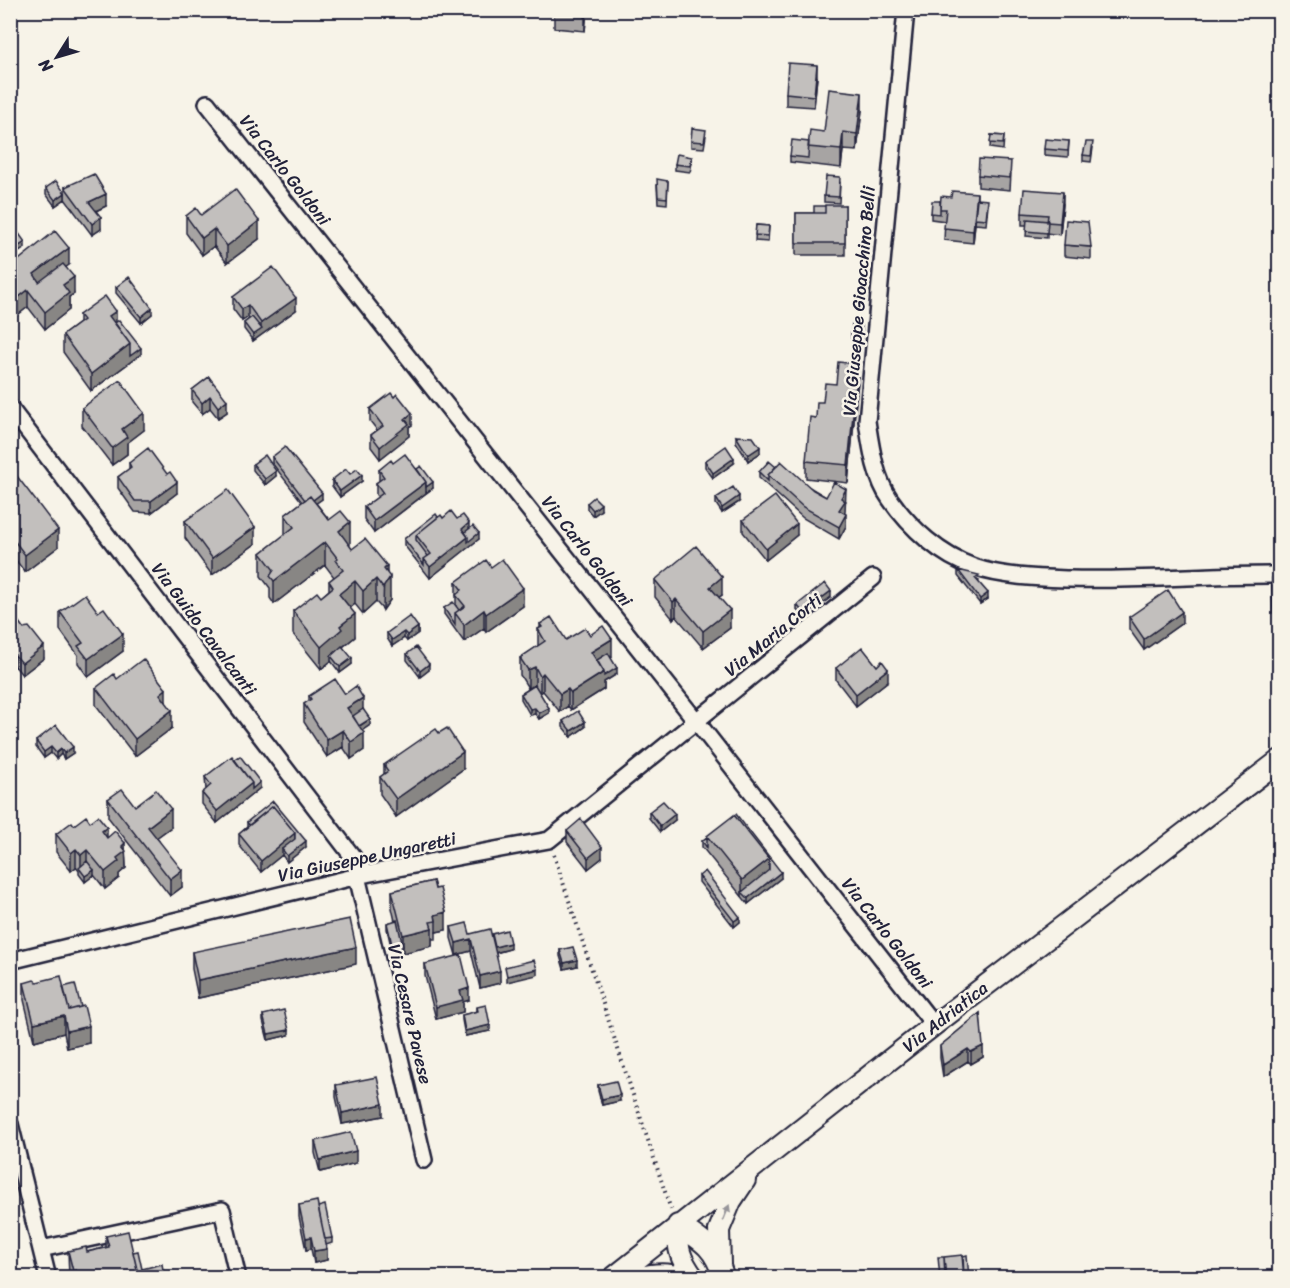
<svg xmlns="http://www.w3.org/2000/svg" width="1290" height="1288" font-family="Sriracha,sans-serif">
<rect width="100%" height="100%" fill="#f7f3e8"/>
<filter id="ink" filterUnits="userSpaceOnUse"><feTurbulence type="fractalNoise" baseFrequency=".0167" numOctaves="2"/><feDisplacementMap in="SourceGraphic" scale="12" xChannelSelector="R" yChannelSelector="G"/><feConvolveMatrix kernelMatrix="1 2 1 2 8 2 1 2 1" color-interpolation-filters="sRGB"/></filter>
<g filter="url(#ink)">
<g fill="none" stroke-linecap="round" stroke-linejoin="round">
<defs>
<path id="minor" d="M 906,10 L 867,421 C 871,447 875,478 890,499 C 910,528 941,556 974,567 C 1002,577 1040,578 1069,579 C 1140,581 1209,574 1280,575
M 207,103 L 697,722 L 934,1025
M 10,408 L 366,874
M 357,876 L 424,1160
M 10,961 L 366,874 L 549,840 L 873,578
M 10,1124 L 48,1278
M 41,1249 L 222,1210 L 238,1278"/>
<path id="tertiary" d="M 678,1225 C 703,1241 715,1248 724,1278
M 678,1225 C 677,1249 680,1259 694,1278
M 720,1264 L 719,1230 L 731,1201 L 745,1180
M 613,1278 L 934,1025 L 1280,760
M 637,1278 C 651,1274 668,1272 682,1278"/>
</defs>
<use href="#minor" stroke="#22223b" stroke-width="20"/>
<use href="#tertiary" stroke="#22223b" stroke-width="24"/>
<path stroke="#22223b" stroke-width="4" stroke-dasharray="1.5 4.5" stroke-linecap="butt" d="M 554,855 L 671,1210"/>
<use href="#minor" stroke="#f7f3e8" stroke-width="15"/>
<use href="#tertiary" stroke="#f7f3e8" stroke-width="20"/>
</g>
<path fill="#a7a4a3" stroke="#22223b" stroke-width="1.5" d="M 554,10 L 587,10 L 585,31 L 554,28 Z
M 817,77 L 814,107 L 786,105 L 786,93 Z
M 862,110 L 857,151 L 843,150 L 841,168 L 790,162 L 790,156 L 809,142 Z
M 991,135 L 1004,136 L 1003,150 L 990,148 Z
M 706,136 L 704,148 L 691,147 L 691,141 Z
M 1069,141 L 1068,157 L 1044,155 L 1044,149 Z
M 1093,148 L 1091,162 L 1083,161 L 1083,155 Z
M 692,163 L 690,172 L 675,170 L 675,164 Z
M 1011,173 L 1010,190 L 978,187 L 978,175 Z
M 668,181 L 667,204 L 658,203 L 657,185 Z
M 840,183 L 839,203 L 824,202 L 824,196 Z
M 65,187 L 106,206 L 96,211 L 101,229 L 92,235 L 65,199 Z
M 46,188 L 65,199 L 55,206 L 46,194 Z
M 977,199 L 988,206 L 986,225 L 975,224 L 975,223 L 973,243 L 944,240 L 945,221 L 931,219 L 931,213 L 940,201 Z
M 1063,204 L 1060,235 L 1047,233 L 1047,238 L 1026,236 L 1027,225 L 1022,225 L 1022,213 Z
M 845,205 L 845,255 L 796,255 L 796,213 L 814,213 Z
M 201,215 L 259,239 L 227,263 L 214,246 L 202,255 L 186,233 L 186,216 Z
M 756,225 L 769,226 L 768,242 L 755,241 Z
M 1064,245 L 1091,247 L 1091,259 L 1064,256 Z
M 69,265 L 66,267 L 74,294 L 69,297 L 69,310 L 45,329 L 28,307 L 15,317 L 10,311 L 10,267 Z
M 116,287 L 152,314 L 141,323 L 116,293 Z
M 233,297 L 296,310 L 253,341 L 244,329 L 244,323 L 249,319 L 248,317 L 242,321 L 233,309 Z
M 79,315 L 116,322 L 141,354 L 91,391 L 63,352 L 63,335 L 79,323 Z
M 862,330 L 861,344 L 854,344 L 854,340 L 851,340 L 851,334 Z
M 209,377 L 227,412 L 218,418 L 210,408 L 202,414 L 192,402 L 192,390 Z
M 858,381 L 848,483 L 806,478 L 806,461 L 816,418 L 823,402 L 836,384 Z
M 82,408 L 144,430 L 127,443 L 127,454 L 112,465 L 82,426 Z
M 370,409 L 412,425 L 409,427 L 409,436 L 380,459 L 371,447 L 371,435 L 377,430 L 370,421 Z
M 736,436 L 760,453 L 748,461 L 736,442 Z
M 272,457 L 322,499 L 316,503 L 352,549 L 387,573 L 390,600 L 383,610 L 376,602 L 363,614 L 355,604 L 350,608 L 355,637 L 343,647 L 352,664 L 340,673 L 331,661 L 321,669 L 293,634 L 293,611 L 321,597 L 329,590 L 329,581 L 334,577 L 325,565 L 274,604 L 270,598 L 270,588 L 261,576 L 261,553 L 285,535 L 285,515 L 302,502 L 272,463 Z
M 705,461 L 734,463 L 713,478 L 705,467 Z
M 129,463 L 177,493 L 151,513 L 135,512 L 118,488 L 118,477 L 129,469 Z
M 393,463 L 417,469 L 433,488 L 374,533 L 364,519 L 364,507 L 378,497 L 376,495 L 376,483 L 379,481 L 379,470 Z
M 253,464 L 276,476 L 265,485 L 253,470 Z
M 10,467 L 58,547 L 25,572 L 10,553 Z
M 776,467 L 826,497 L 846,501 L 845,503 L 844,513 L 846,526 L 839,539 L 803,518 L 759,478 L 759,472 Z
M 350,474 L 362,481 L 340,497 L 332,486 L 332,480 Z
M 716,498 L 739,502 L 722,513 L 716,504 Z
M 587,503 L 601,510 L 593,516 L 587,509 Z
M 438,517 L 457,519 L 469,529 L 479,539 L 430,578 L 404,545 L 404,539 Z
M 743,520 L 797,535 L 766,560 L 743,532 Z
M 185,521 L 255,544 L 212,575 L 185,538 Z
M 958,570 L 979,581 L 978,582 L 988,599 L 980,604 L 958,576 Z
M 1280,579 L 1280,614 L 1273,613 L 1272,584 Z
M 655,580 L 722,595 L 719,597 L 730,628 L 703,648 L 676,616 L 673,619 L 655,597 Z
M 456,582 L 523,606 L 486,632 L 484,628 L 464,642 L 444,614 L 444,608 L 456,606 Z
M 831,597 L 803,618 L 797,610 L 797,605 Z
M 11,611 L 44,658 L 22,675 L 15,666 L 10,670 Z
M 60,612 L 123,651 L 88,677 L 78,663 L 78,655 L 60,630 Z
M 1129,617 L 1182,623 L 1144,650 L 1129,629 Z
M 540,624 L 566,640 L 590,635 L 612,657 L 610,658 L 617,674 L 604,682 L 604,689 L 571,710 L 568,706 L 560,712 L 543,691 L 540,693 L 549,713 L 539,719 L 535,714 L 530,715 L 521,699 L 521,694 L 535,685 L 528,688 L 520,675 L 520,658 L 538,646 L 538,629 L 540,628 Z
M 418,627 L 418,633 L 407,641 L 404,638 L 392,646 L 387,638 L 387,633 Z
M 407,654 L 429,670 L 420,677 L 407,660 Z
M 836,668 L 888,681 L 856,706 L 836,680 Z
M 96,688 L 166,702 L 172,728 L 135,756 L 96,705 Z
M 345,694 L 363,709 L 370,725 L 362,730 L 364,750 L 351,759 L 343,747 L 327,757 L 304,722 L 304,704 L 309,701 L 309,696 Z
M 563,721 L 585,727 L 571,737 L 563,727 Z
M 36,741 L 73,753 L 64,759 L 61,754 L 56,759 L 51,753 L 44,758 L 36,747 Z
M 384,765 L 463,769 L 396,817 L 380,794 L 380,777 L 384,774 Z
M 205,777 L 260,788 L 217,823 L 202,804 L 202,793 L 206,790 Z
M 108,799 L 135,806 L 171,827 L 157,837 L 182,887 L 170,896 L 108,817 Z
M 649,812 L 675,820 L 660,832 L 649,818 Z
M 90,822 L 107,837 L 125,850 L 126,868 L 119,874 L 119,878 L 105,889 L 94,875 L 85,882 L 79,874 L 79,871 L 76,867 L 71,871 L 56,852 L 56,834 L 74,825 Z
M 247,822 L 306,847 L 287,862 L 282,855 L 261,872 L 239,845 L 239,834 L 247,827 Z
M 567,831 L 602,858 L 588,869 L 567,842 Z
M 707,837 L 781,878 L 748,904 L 702,847 L 702,841 Z
M 699,876 L 740,922 L 734,927 L 699,882 Z
M 433,881 L 446,930 L 436,932 L 436,939 L 432,939 L 432,946 L 393,955 L 387,929 L 387,923 L 395,921 L 392,908 L 392,891 Z
M 451,927 L 470,934 L 492,934 L 510,949 L 496,953 L 500,983 L 480,988 L 471,951 L 456,955 L 451,938 Z
M 560,950 L 577,966 L 564,969 L 560,956 Z
M 192,952 L 356,964 L 198,998 L 192,969 Z
M 425,964 L 469,1000 L 463,1002 L 463,1012 L 436,1019 L 425,976 Z
M 37,982 L 63,987 L 89,1043 L 67,1048 L 64,1033 L 34,1041 L 24,1000 L 24,983 Z
M 477,1007 L 490,1031 L 465,1036 L 462,1020 L 462,1015 L 477,1011 Z
M 980,1013 L 983,1057 L 971,1064 L 968,1061 L 943,1077 L 940,1058 L 940,1046 Z
M 263,1015 L 289,1035 L 268,1040 L 263,1021 Z
M 336,1085 L 383,1116 L 342,1124 L 336,1097 Z
M 598,1085 L 620,1101 L 602,1105 L 598,1091 Z
M 315,1141 L 356,1163 L 320,1172 L 315,1153 Z
M 299,1205 L 318,1207 L 332,1238 L 332,1243 L 326,1245 L 327,1260 L 314,1263 L 311,1249 L 306,1250 L 299,1217 Z
M 106,1236 L 133,1252 L 142,1269 L 164,1278 L 69,1278 L 68,1251 L 87,1252 L 106,1247 Z"/>
<path fill="#888684" stroke="#22223b" stroke-width="1.5" d="M 585,10 L 587,10 L 585,31 Z
M 817,65 L 817,77 L 814,107 L 814,96 Z
M 862,93 L 862,110 L 857,151 L 857,134 Z
M 843,132 L 843,150 L 841,168 L 841,150 Z
M 1063,192 L 1063,204 L 1060,235 L 1060,223 Z
M 65,193 L 65,199 L 55,206 L 55,200 Z
M 977,193 L 977,205 L 973,243 L 973,231 Z
M 106,194 L 106,206 L 89,214 L 89,202 Z
M 101,217 L 101,229 L 92,235 L 92,224 Z
M 259,221 L 259,239 L 227,263 L 227,246 Z
M 214,229 L 214,246 L 202,255 L 202,238 Z
M 25,242 L 25,248 L 10,258 L 10,252 Z
M 69,248 L 69,265 L 34,292 L 34,274 Z
M 74,277 L 74,294 L 69,297 L 69,310 L 45,329 L 45,312 L 63,285 Z
M 28,290 L 28,307 L 15,317 L 15,300 Z
M 296,298 L 296,310 L 253,341 L 253,335 L 261,329 L 261,323 Z
M 248,305 L 248,317 L 242,321 L 242,309 Z
M 152,308 L 152,314 L 141,323 L 141,317 Z
M 116,311 L 116,328 L 109,316 Z
M 130,344 L 141,348 L 141,354 L 91,391 L 91,374 Z
M 858,364 L 858,381 L 848,483 L 848,465 Z
M 210,396 L 210,408 L 202,414 L 202,403 Z
M 227,400 L 227,412 L 218,418 L 218,407 Z
M 144,413 L 144,430 L 127,443 L 127,454 L 112,465 L 112,448 L 122,429 Z
M 412,413 L 412,425 L 409,427 L 409,436 L 380,459 L 380,447 L 405,419 Z
M 760,447 L 760,453 L 748,461 L 748,455 Z
M 734,458 L 734,463 L 713,478 L 713,473 Z
M 276,471 L 276,476 L 265,485 L 265,479 Z
M 362,475 L 362,481 L 340,497 L 340,491 Z
M 177,482 L 177,493 L 151,513 L 151,501 Z
M 426,482 L 426,493 L 374,533 L 374,521 Z
M 433,482 L 433,488 L 426,493 L 426,487 Z
M 846,489 L 845,512 L 839,522 L 839,510 L 841,498 Z
M 322,493 L 322,499 L 308,509 L 308,504 Z
M 739,496 L 739,502 L 722,513 L 722,508 Z
M 601,504 L 601,510 L 593,516 L 593,510 Z
M 846,514 L 846,526 L 839,539 L 839,527 Z
M 350,522 L 350,545 L 339,554 L 339,531 Z
M 469,523 L 469,535 L 462,535 L 462,529 Z
M 797,524 L 797,535 L 766,560 L 766,549 Z
M 255,527 L 255,544 L 212,575 L 212,558 Z
M 58,530 L 58,547 L 25,572 L 25,555 Z
M 479,533 L 479,539 L 430,578 L 430,567 L 468,537 Z
M 325,542 L 325,565 L 274,604 L 274,581 Z
M 387,566 L 387,582 L 390,577 L 390,600 L 383,610 L 384,569 Z
M 722,577 L 722,595 L 710,604 L 710,587 Z
M 376,579 L 376,602 L 363,614 L 363,591 Z
M 355,581 L 355,604 L 339,617 L 339,594 Z
M 523,588 L 523,606 L 486,632 L 486,614 Z
M 831,591 L 831,597 L 803,618 L 803,612 Z
M 988,593 L 988,599 L 980,604 L 980,599 Z
M 676,599 L 676,616 L 673,619 L 673,602 Z
M 484,610 L 484,628 L 464,642 L 464,625 Z
M 730,610 L 730,628 L 703,648 L 703,631 Z
M 1182,612 L 1182,623 L 1144,650 L 1144,639 Z
M 355,614 L 355,637 L 331,656 L 331,661 L 321,669 L 321,647 L 340,626 Z
M 418,627 L 418,633 L 407,641 L 407,635 Z
M 404,632 L 404,638 L 392,646 L 392,640 Z
M 123,634 L 123,651 L 88,677 L 88,659 Z
M 612,639 L 612,657 L 594,668 L 591,652 Z
M 44,646 L 44,658 L 22,675 L 22,663 Z
M 15,655 L 15,666 L 11,670 L 11,658 Z
M 352,658 L 352,664 L 340,673 L 340,667 Z
M 429,664 L 429,670 L 420,677 L 420,671 Z
M 535,667 L 535,685 L 528,688 L 528,670 Z
M 617,668 L 617,674 L 604,682 L 604,689 L 571,710 L 571,693 L 604,672 Z
M 888,669 L 888,681 L 856,706 L 856,694 Z
M 543,673 L 543,691 L 540,693 L 540,676 Z
M 166,689 L 166,707 L 160,694 Z
M 568,689 L 568,706 L 560,712 L 560,694 Z
M 363,698 L 363,715 L 350,724 L 347,708 Z
M 535,708 L 535,714 L 530,715 L 530,709 Z
M 549,708 L 549,713 L 539,719 L 539,713 Z
M 172,710 L 172,728 L 135,756 L 135,739 Z
M 370,719 L 370,725 L 354,736 L 354,730 Z
M 585,722 L 585,727 L 571,737 L 571,731 Z
M 343,730 L 343,747 L 327,757 L 327,740 Z
M 364,733 L 364,750 L 351,759 L 351,742 Z
M 51,747 L 51,753 L 44,758 L 44,752 Z
M 73,747 L 73,753 L 64,759 L 64,753 Z
M 61,749 L 61,754 L 56,759 L 56,753 Z
M 463,752 L 463,769 L 396,817 L 396,799 Z
M 260,782 L 260,788 L 217,823 L 217,811 L 252,783 Z
M 171,809 L 171,827 L 148,844 L 148,827 Z
M 675,814 L 675,820 L 660,832 L 660,826 Z
M 107,827 L 107,845 L 102,831 Z
M 295,833 L 295,845 L 282,849 L 282,855 L 261,872 L 261,861 Z
M 306,841 L 306,847 L 287,862 L 287,856 Z
M 125,843 L 126,868 L 119,874 L 119,878 L 105,889 L 105,872 L 117,858 L 122,846 Z
M 602,847 L 602,858 L 588,869 L 588,858 Z
M 76,849 L 76,867 L 71,871 L 71,853 Z
M 87,850 L 87,867 L 81,870 L 81,855 Z
M 769,859 L 769,876 L 742,892 L 742,897 L 742,880 Z
M 94,870 L 94,875 L 85,882 L 85,876 Z
M 182,870 L 182,887 L 170,896 L 170,879 Z
M 781,872 L 781,878 L 748,904 L 748,898 Z
M 446,912 L 446,930 L 436,932 L 436,921 L 435,915 Z
M 740,917 L 740,922 L 734,927 L 734,921 Z
M 432,928 L 432,946 L 403,953 L 403,935 Z
M 471,939 L 471,951 L 456,955 L 456,943 Z
M 510,943 L 510,949 L 494,953 L 494,947 Z
M 356,947 L 356,964 L 198,998 L 198,980 Z
M 403,947 L 403,953 L 393,955 L 393,949 Z
M 577,960 L 577,966 L 564,969 L 564,963 Z
M 537,969 L 537,975 L 507,982 L 507,976 Z
M 500,971 L 500,983 L 480,988 L 480,976 Z
M 469,988 L 469,1000 L 463,1002 L 463,1012 L 436,1019 L 436,1007 L 460,991 Z
M 64,1016 L 64,1033 L 34,1041 L 34,1023 Z
M 490,1025 L 490,1031 L 465,1036 L 465,1031 Z
M 89,1026 L 89,1043 L 67,1048 L 67,1031 Z
M 289,1030 L 289,1035 L 268,1040 L 268,1034 Z
M 983,1046 L 983,1057 L 971,1064 L 971,1052 Z
M 968,1049 L 968,1061 L 943,1077 L 943,1065 Z
M 620,1095 L 620,1101 L 602,1105 L 602,1099 Z
M 383,1104 L 383,1116 L 342,1124 L 342,1113 Z
M 356,1151 L 356,1163 L 320,1172 L 320,1160 Z
M 311,1237 L 311,1249 L 306,1250 L 306,1238 Z
M 327,1249 L 327,1260 L 314,1263 L 314,1251 Z
M 76,1270 L 76,1278 L 73,1278 L 73,1271 Z"/>
<path fill="#c2bfbd" stroke="#22223b" stroke-width="1.5" d="M 554,10 L 585,10 L 585,14 Z
M 788,63 L 817,65 L 814,96 L 786,93 Z
M 829,89 L 862,93 L 857,134 L 843,132 L 841,150 L 808,147 L 810,130 L 824,132 Z
M 692,128 L 706,130 L 704,142 L 691,141 Z
M 991,135 L 1004,136 L 1003,144 L 990,143 Z
M 1045,139 L 1069,141 L 1068,151 L 1044,149 Z
M 792,140 L 809,142 L 808,158 L 790,156 Z
M 1086,142 L 1093,142 L 1091,156 L 1083,155 Z
M 677,154 L 692,157 L 690,166 L 675,164 Z
M 979,159 L 1011,161 L 1010,178 L 978,175 Z
M 94,174 L 106,194 L 89,202 L 101,217 L 92,224 L 65,187 Z
M 826,176 L 840,177 L 839,197 L 824,196 Z
M 657,179 L 668,181 L 667,198 L 658,197 Z
M 56,181 L 65,193 L 55,200 L 46,188 Z
M 235,189 L 259,221 L 227,246 L 214,229 L 202,238 L 186,216 L 196,208 L 201,215 Z
M 1024,189 L 1063,192 L 1060,223 L 1047,222 L 1048,215 L 1022,213 Z
M 952,191 L 977,193 L 973,231 L 944,228 L 946,209 L 940,209 L 941,196 L 951,197 Z
M 977,199 L 988,200 L 986,219 L 975,218 Z
M 932,201 L 940,201 L 940,214 L 931,213 Z
M 825,205 L 845,205 L 845,243 L 796,243 L 796,213 L 825,213 Z
M 814,206 L 825,206 L 825,213 L 814,213 Z
M 1027,219 L 1048,221 L 1047,233 L 1026,231 Z
M 1066,220 L 1088,222 L 1091,247 L 1064,245 Z
M 10,221 L 25,242 L 10,252 Z
M 756,225 L 769,226 L 768,236 L 755,235 Z
M 55,231 L 69,248 L 34,274 L 39,282 L 63,264 L 74,277 L 63,285 L 69,293 L 45,312 L 28,290 L 15,300 L 10,293 L 10,267 Z
M 273,267 L 296,298 L 261,323 L 248,305 L 242,309 L 233,297 Z
M 129,277 L 152,308 L 141,317 L 116,287 Z
M 105,296 L 116,311 L 109,316 L 130,344 L 91,374 L 63,335 L 83,320 L 79,315 Z
M 252,317 L 262,329 L 253,335 L 244,323 Z
M 119,320 L 141,348 L 130,356 L 130,344 L 115,323 Z
M 852,324 L 862,325 L 861,338 L 854,338 L 854,334 L 851,334 Z
M 838,362 L 858,364 L 848,465 L 806,461 L 810,417 L 816,418 L 817,402 L 823,402 L 825,383 L 836,384 Z
M 209,377 L 227,400 L 218,407 L 210,396 L 202,403 L 192,390 Z
M 120,380 L 144,413 L 122,429 L 127,437 L 112,448 L 82,408 Z
M 391,393 L 394,397 L 397,394 L 412,413 L 405,419 L 409,424 L 380,447 L 371,435 L 383,426 L 370,409 Z
M 736,436 L 753,437 L 760,447 L 748,455 Z
M 726,446 L 734,458 L 713,473 L 705,461 Z
M 285,447 L 322,493 L 313,500 L 310,496 L 305,500 L 272,457 Z
M 148,448 L 167,474 L 170,472 L 177,482 L 151,501 L 135,501 L 118,477 L 131,467 L 129,463 Z
M 405,454 L 426,482 L 374,521 L 364,507 L 383,493 L 376,483 L 384,477 L 379,470 L 391,460 L 393,463 Z
M 265,455 L 276,471 L 265,479 L 253,464 Z
M 769,461 L 776,467 L 768,475 L 768,481 L 759,472 Z
M 781,461 L 813,490 L 826,497 L 834,482 L 846,489 L 841,498 L 845,501 L 839,510 L 846,514 L 839,527 L 803,507 L 768,475 Z
M 421,466 L 433,482 L 426,487 L 426,482 L 417,469 Z
M 10,467 L 58,530 L 25,555 L 10,535 Z
M 346,469 L 350,474 L 357,469 L 362,475 L 340,491 L 332,480 Z
M 733,487 L 739,496 L 722,508 L 716,498 Z
M 228,490 L 255,527 L 212,558 L 185,521 Z
M 310,496 L 329,520 L 341,511 L 350,522 L 339,531 L 352,549 L 365,539 L 387,566 L 384,569 L 390,577 L 383,588 L 376,579 L 363,591 L 355,581 L 339,594 L 355,614 L 340,626 L 342,629 L 321,647 L 293,611 L 317,592 L 321,597 L 333,587 L 329,581 L 343,570 L 336,560 L 338,559 L 325,542 L 274,581 L 270,576 L 274,570 L 261,553 L 294,527 L 285,515 Z
M 775,496 L 797,524 L 766,549 L 743,520 Z
M 594,497 L 601,504 L 593,510 L 587,503 Z
M 451,511 L 457,519 L 463,515 L 469,523 L 462,529 L 468,537 L 430,567 L 424,559 L 431,554 L 416,535 L 441,515 L 443,518 Z
M 436,514 L 438,517 L 416,535 L 416,540 L 428,556 L 424,559 L 424,565 L 404,539 Z
M 473,526 L 479,533 L 468,542 L 468,537 L 465,532 Z
M 696,546 L 722,577 L 710,587 L 730,610 L 703,631 L 676,599 L 673,602 L 655,580 Z
M 502,559 L 523,588 L 486,614 L 484,610 L 464,625 L 455,613 L 465,606 L 456,595 L 462,590 L 456,582 L 486,560 L 491,567 Z
M 958,570 L 979,575 L 975,578 L 988,593 L 980,599 Z
M 1272,578 L 1280,579 L 1280,608 L 1273,607 Z
M 825,583 L 831,591 L 803,612 L 797,605 Z
M 1168,590 L 1182,612 L 1144,639 L 1129,617 Z
M 85,594 L 98,612 L 104,608 L 123,634 L 88,659 L 78,646 L 83,643 L 60,612 Z
M 453,602 L 459,610 L 455,613 L 455,625 L 444,608 Z
M 11,611 L 23,628 L 29,627 L 44,646 L 22,663 L 15,655 L 10,658 Z
M 410,616 L 418,627 L 407,635 L 404,632 L 392,640 L 387,633 Z
M 551,617 L 566,640 L 585,628 L 590,635 L 603,626 L 612,639 L 591,652 L 604,672 L 571,693 L 568,689 L 560,694 L 543,673 L 540,676 L 535,667 L 528,670 L 520,658 L 545,641 L 538,629 L 542,627 L 540,624 Z
M 342,646 L 352,658 L 340,667 L 331,656 Z
M 416,647 L 429,664 L 420,671 L 407,654 Z
M 862,647 L 877,666 L 882,661 L 888,669 L 856,694 L 836,668 Z
M 608,653 L 617,668 L 604,676 L 604,672 L 597,660 Z
M 143,659 L 166,689 L 160,694 L 172,710 L 135,739 L 96,688 L 114,674 L 117,679 Z
M 335,679 L 345,694 L 356,686 L 363,698 L 347,708 L 364,733 L 351,742 L 343,730 L 327,740 L 304,704 L 311,699 L 309,696 Z
M 535,685 L 549,708 L 539,713 L 535,708 L 530,709 L 521,694 Z
M 363,709 L 370,719 L 359,726 L 353,716 Z
M 578,711 L 585,722 L 571,731 L 563,721 Z
M 56,725 L 73,747 L 64,753 L 61,749 L 56,753 L 51,747 L 44,752 L 36,741 Z
M 447,728 L 463,752 L 396,799 L 380,777 L 388,771 L 384,765 L 436,729 L 439,733 Z
M 232,756 L 252,783 L 217,811 L 202,793 L 211,785 L 205,777 Z
M 240,756 L 260,782 L 252,789 L 252,783 L 234,760 Z
M 122,789 L 135,806 L 156,790 L 171,809 L 148,827 L 182,870 L 170,879 L 108,799 Z
M 273,801 L 306,841 L 287,856 L 282,849 L 295,839 L 295,833 L 273,806 L 249,825 L 247,822 Z
M 663,801 L 675,814 L 660,826 L 649,812 Z
M 273,806 L 295,833 L 261,861 L 239,834 Z
M 736,814 L 781,872 L 748,898 L 742,892 L 769,870 L 769,859 L 734,815 Z
M 734,815 L 769,859 L 742,880 L 707,836 Z
M 86,816 L 90,822 L 98,816 L 107,827 L 102,831 L 107,838 L 115,831 L 125,843 L 122,846 L 126,851 L 117,858 L 119,861 L 105,872 L 87,850 L 81,855 L 76,849 L 71,853 L 56,834 L 72,822 L 74,825 Z
M 581,819 L 602,847 L 588,858 L 567,831 Z
M 707,837 L 707,848 L 702,841 Z
M 87,861 L 94,870 L 85,876 L 79,868 Z
M 705,871 L 740,917 L 734,921 L 699,876 Z
M 433,881 L 435,889 L 440,888 L 446,912 L 435,915 L 436,921 L 430,922 L 432,928 L 403,935 L 392,891 Z
M 350,919 L 356,947 L 198,980 L 192,952 Z
M 397,920 L 403,947 L 393,949 L 387,923 Z
M 467,923 L 470,934 L 490,929 L 500,971 L 480,976 L 471,939 L 456,943 L 451,927 Z
M 507,930 L 510,943 L 495,947 L 492,934 Z
M 573,947 L 577,960 L 564,963 L 560,950 Z
M 461,955 L 469,988 L 460,991 L 463,1000 L 436,1007 L 425,964 Z
M 534,960 L 537,969 L 507,976 L 505,967 Z
M 61,976 L 69,1010 L 84,1006 L 89,1026 L 67,1031 L 64,1016 L 34,1023 L 24,983 L 34,980 L 37,982 Z
M 75,984 L 81,1007 L 69,1010 L 63,987 Z
M 486,1005 L 490,1025 L 465,1031 L 462,1015 L 478,1011 L 477,1007 Z
M 284,1010 L 289,1030 L 268,1034 L 263,1015 Z
M 980,1013 L 983,1046 L 971,1052 L 968,1049 L 943,1065 L 940,1046 Z
M 377,1077 L 383,1104 L 342,1113 L 336,1085 Z
M 616,1081 L 620,1095 L 602,1099 L 598,1085 Z
M 351,1132 L 356,1151 L 320,1160 L 315,1141 Z
M 317,1201 L 327,1249 L 314,1251 L 311,1237 L 306,1238 L 299,1205 Z
M 325,1205 L 332,1238 L 325,1239 L 318,1207 Z
M 128,1231 L 139,1278 L 78,1278 L 76,1270 L 73,1271 L 68,1251 L 86,1247 L 87,1252 L 109,1247 L 106,1236 Z
M 138,1251 L 142,1269 L 162,1264 L 164,1275 L 155,1278 L 139,1278 L 133,1252 Z
M 962,1255 L 964,1278 L 946,1278 L 944,1257 Z
M 967,1255 L 969,1278 L 964,1278 L 963,1256 Z
M 938,1257 L 944,1257 L 945,1278 L 940,1278 Z
M 179,1274 L 180,1278 L 164,1278 Z
M 277,1275 L 278,1278 L 264,1278 Z"/>
<defs><path id="oneway-solid" d="M-6-.8H1V-3.2L6.5 0L1 3.2V.8H-6Z" transform="scale(1.5)"/></defs>
<use fill="#97959a" href="#oneway-solid" transform="translate(726 1213) rotate(-68)"/>
</g>
<g text-anchor="middle" dominant-baseline="central" stroke-width="5" stroke-linejoin="round" paint-order="stroke">
<g font-size="18" fill="#22223b" stroke="#f7f3e8">
<text transform="translate(285 170) rotate(52)">Via Carlo Goldoni</text>
<text transform="translate(859 301) rotate(-85)">Via Giuseppe Gioacchino Belli</text>
<text transform="translate(587 551) rotate(52)">Via Carlo Goldoni</text>
<text transform="translate(204 629) rotate(53)">Via Guido Cavalcanti</text>
<text transform="translate(773 635) rotate(-39)">Via Maria Corti</text>
<text transform="translate(367 857) rotate(-12)">Via Giuseppe Ungaretti</text>
<text transform="translate(887 933) rotate(52)">Via Carlo Goldoni</text>
<text transform="translate(410 1014) rotate(77)">Via Cesare Pavese</text>
<text transform="translate(945 1017) rotate(-38)">Via Adriatica</text>
</g>
</g>
<rect width="1290" height="1288" fill="none" stroke="#f7f3e8" stroke-width="36"/>
<rect x="18" y="18" width="1254" height="1252" fill="none" stroke="#22223b" stroke-width="2" filter="url(#ink)"/>
<g transform="translate(57 57) rotate(233)" stroke="#f7f3e8" stroke-width="4.5" paint-order="stroke">
<path d="M0-4.5L10 22L0 15L-10 22Z" fill="#22223b"/>
<text y="-9" font-size="16" font-weight="bold" text-anchor="middle" fill="#22223b">N</text>
</g>
</svg>
